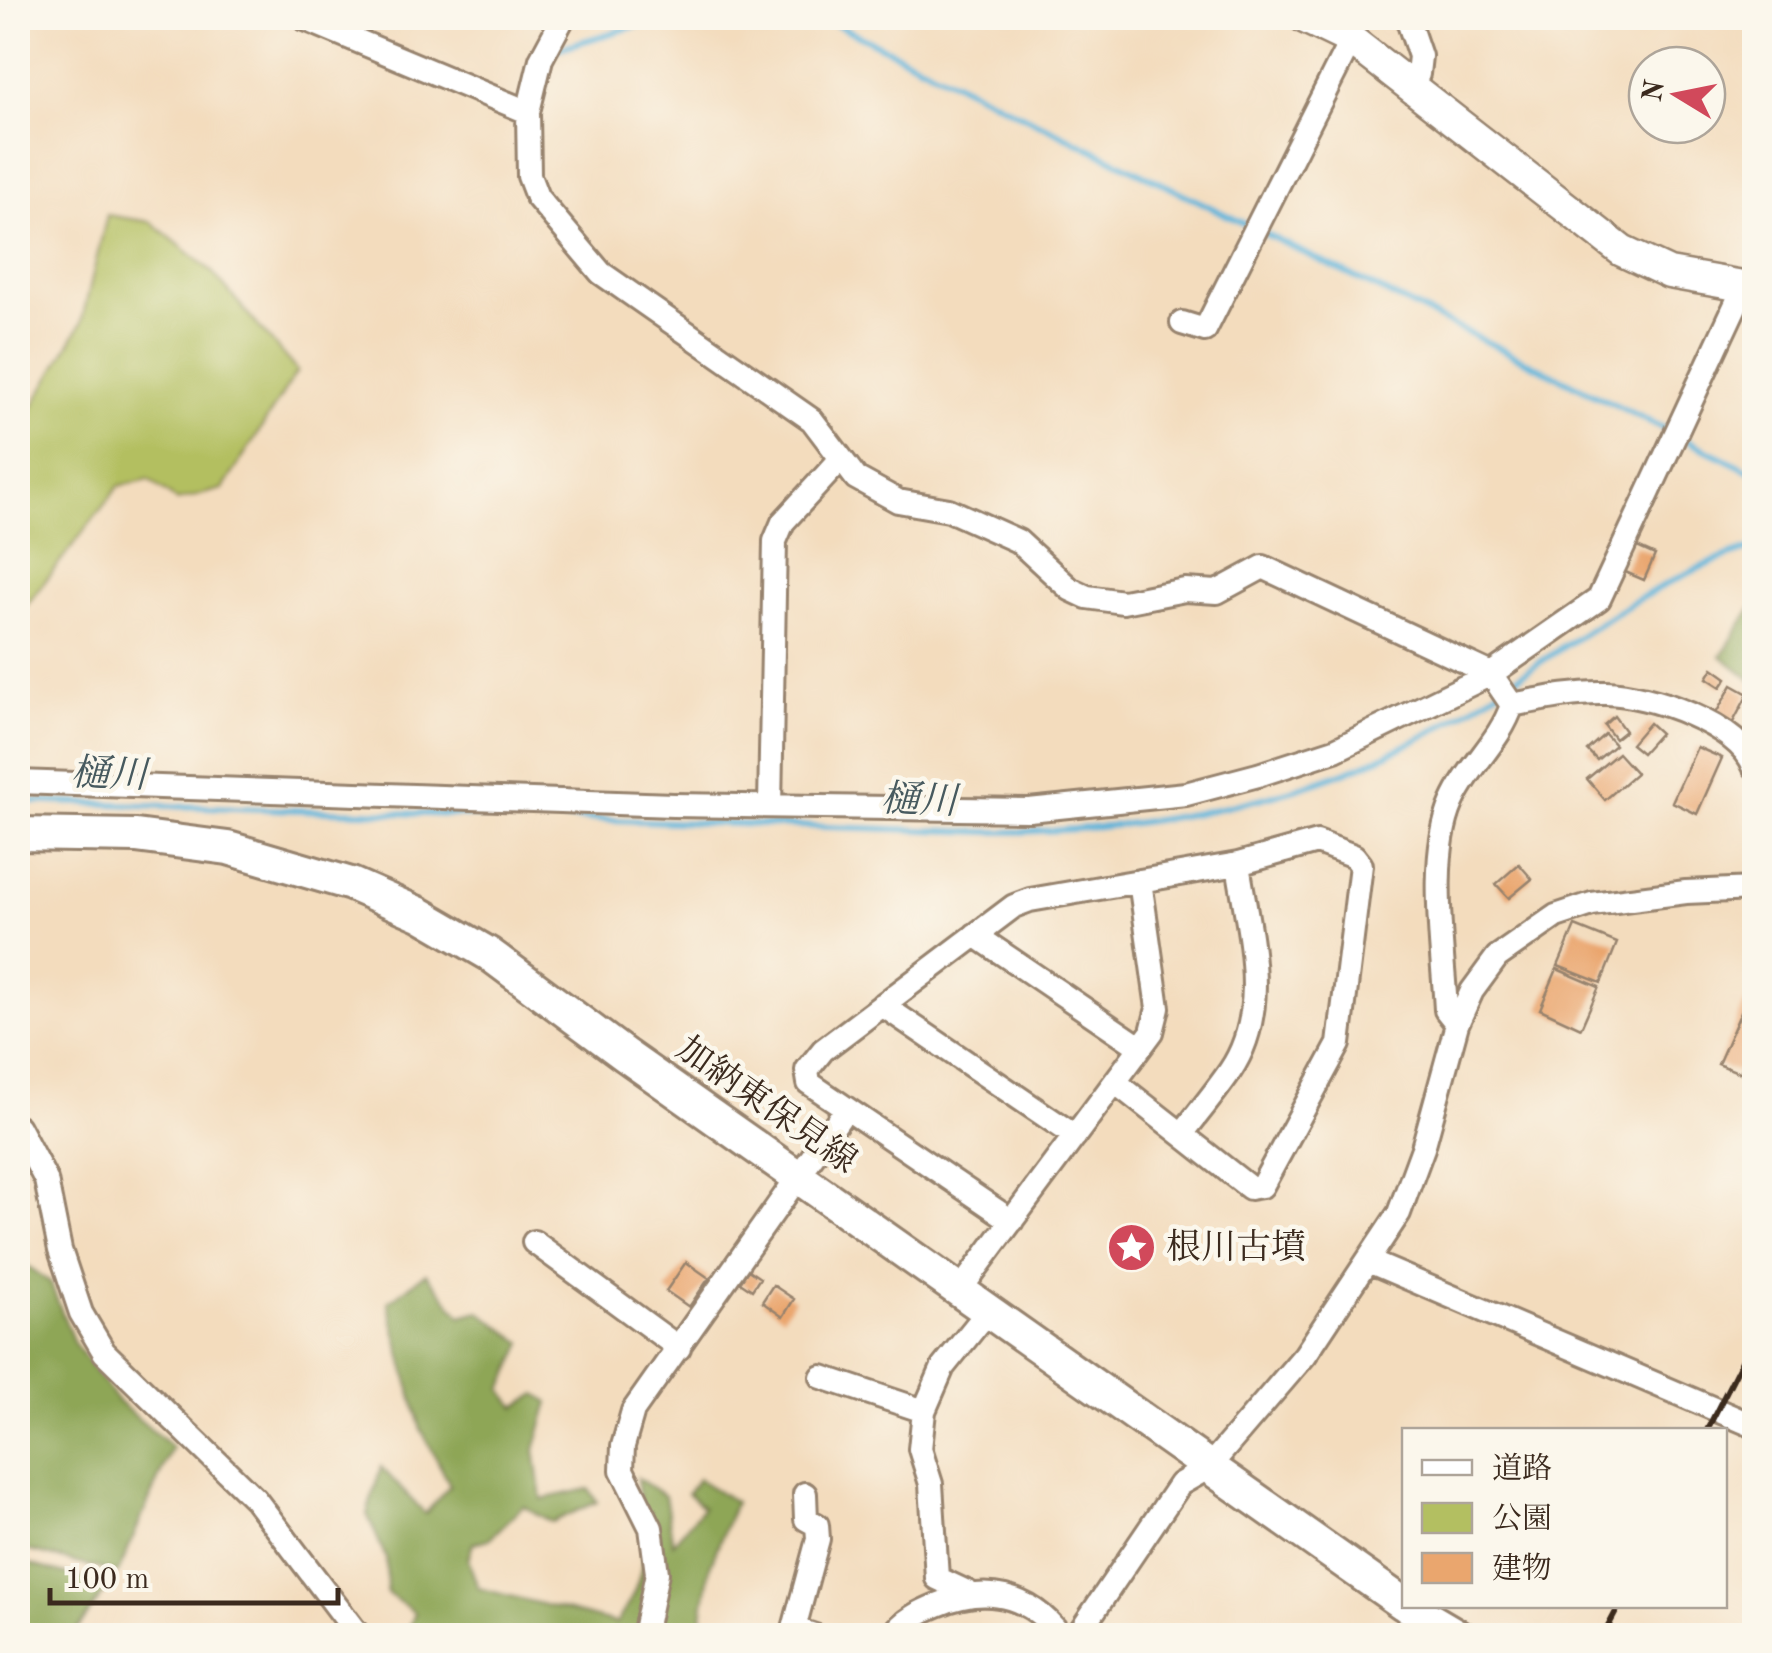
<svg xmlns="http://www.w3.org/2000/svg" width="1772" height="1653" font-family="'Old Standard TT','Noto Serif JP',serif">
<rect width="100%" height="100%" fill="#fbf7ec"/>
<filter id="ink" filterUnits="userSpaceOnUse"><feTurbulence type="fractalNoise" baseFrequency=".01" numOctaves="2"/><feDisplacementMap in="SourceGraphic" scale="20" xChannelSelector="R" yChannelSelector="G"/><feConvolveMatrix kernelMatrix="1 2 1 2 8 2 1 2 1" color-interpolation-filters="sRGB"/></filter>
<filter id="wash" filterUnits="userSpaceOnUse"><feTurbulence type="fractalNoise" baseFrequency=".0048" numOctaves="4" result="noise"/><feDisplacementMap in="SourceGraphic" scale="40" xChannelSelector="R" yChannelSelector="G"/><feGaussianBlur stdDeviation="2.25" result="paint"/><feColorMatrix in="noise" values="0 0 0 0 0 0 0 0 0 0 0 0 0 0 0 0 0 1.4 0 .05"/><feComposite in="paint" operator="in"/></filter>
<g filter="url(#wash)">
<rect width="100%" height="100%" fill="#f3dcbd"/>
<path fill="#b3bf61" stroke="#777440" stroke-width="2.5" d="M 107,215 L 151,222 L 211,271 L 297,371 L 223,489 L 177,501 L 149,479 L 119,486 L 18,616 L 18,432 L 81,324 Z"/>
<path fill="#8ea657" stroke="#64683a" stroke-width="2.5" d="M 1754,605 L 1754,682 L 1721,656 Z
M 18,1259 L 50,1282 L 74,1343 L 117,1401 L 172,1447 L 118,1573 L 18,1548 Z
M 426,1273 L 461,1316 L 479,1311 L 523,1343 L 502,1390 L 516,1407 L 537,1394 L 549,1402 L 535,1450 L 542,1499 L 589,1489 L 597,1502 L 552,1522 L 523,1506 L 489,1539 L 473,1543 L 468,1559 L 478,1588 L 616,1623 C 653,1573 644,1537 637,1478 L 665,1496 L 673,1543 L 703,1507 L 687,1493 L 698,1479 L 735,1502 L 710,1566 L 699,1636 L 406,1635 L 415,1613 L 387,1593 L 386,1558 L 367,1514 L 381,1467 L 425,1514 L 450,1485 L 420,1427 L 388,1302 Z
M 18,1561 L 109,1586 L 73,1635 L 18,1635 Z"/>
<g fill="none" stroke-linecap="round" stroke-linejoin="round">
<path stroke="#5db3d9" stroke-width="6" d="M 823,18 L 1671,432
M 553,50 L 663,18
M 1682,438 L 1754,473
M 18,801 L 986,832 C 1139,833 1320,801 1452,720 C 1545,663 1650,577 1754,548"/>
</g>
<g id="blocks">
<path fill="#eaa66e" d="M 1635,546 L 1655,555 L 1644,580 L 1623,571 Z
M 1713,668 L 1727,678 L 1721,687 L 1707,678 Z
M 1732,685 L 1748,694 L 1731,726 L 1714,717 Z
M 1614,716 L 1625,731 L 1615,739 L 1604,725 Z
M 1649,723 L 1660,733 L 1642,753 L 1631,744 Z
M 1605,734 L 1615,745 L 1597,760 L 1587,750 Z
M 1697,747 L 1722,758 L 1697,814 L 1672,802 Z
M 1618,753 L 1636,773 L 1605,800 L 1587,779 Z
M 1519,864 L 1532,879 L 1509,898 L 1496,884 Z
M 1575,926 L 1617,943 L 1601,983 L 1558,966 Z
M 1557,969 L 1599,987 L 1581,1028 L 1540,1009 Z
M 1754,982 L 1754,1040 L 1740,1073 L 1718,1064 Z
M 1754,1071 L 1754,1097 L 1745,1093 Z
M 686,1262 L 709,1278 L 689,1307 L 666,1291 Z
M 748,1270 L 760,1278 L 752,1290 L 740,1282 Z
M 773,1285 L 794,1299 L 783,1317 L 762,1302 Z"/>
</g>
</g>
<g filter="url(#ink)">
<use href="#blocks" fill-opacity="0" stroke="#97836e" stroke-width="2.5"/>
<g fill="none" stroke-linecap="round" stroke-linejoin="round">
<defs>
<path id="service" d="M 798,1624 L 834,1636"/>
<path id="minor" d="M 303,18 L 528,112
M 563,18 L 541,59 L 528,112 L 529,176 L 537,197 L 601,273 L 812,420 L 856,478 L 898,501 L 949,510 L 1018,541 L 1070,589 L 1087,597 L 1123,602 L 1185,590 L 1217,592 L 1263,567 L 1491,674 L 1512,705
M 1404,81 L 1418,74 L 1420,56 L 1407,18
M 1182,323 L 1205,330 L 1351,40
M 1512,705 C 1543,699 1575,692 1606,693 C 1649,694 1738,724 1754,766
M 18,782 L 673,805 L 1029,810 L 1186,794 L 1258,775 L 1335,750 L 1491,674 L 1599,599 L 1744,287
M 770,806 L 775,541 L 783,522 L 840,460
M 975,935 L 1140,1047
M 882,1005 L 1075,1136
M 1457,1024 L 1446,1010 C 1443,951 1428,857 1452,803 C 1468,766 1500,742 1512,705
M 18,1127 L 46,1180 L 60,1250 L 81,1313 L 104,1352 L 255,1499 L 359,1636
M 1182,1134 C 1198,1113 1215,1093 1230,1071 C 1272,1009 1248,932 1238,864
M 1012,1221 L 809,1083 L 807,1070 L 823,1050 L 1014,906 L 1030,900 L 1238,864 L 1317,842 L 1354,856 L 1361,865 L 1339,1044 L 1262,1186 L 1250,1188 L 1115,1082
M 534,1242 L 679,1348
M 1368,1261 L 1754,1426
M 960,1290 L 1152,1032 L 1158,1008 L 1140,881
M 822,1377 L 924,1411
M 969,1593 L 937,1578 L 931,1484 L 920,1449 L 924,1411 L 943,1367 L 989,1310
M 644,1636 L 657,1573 L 651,1528 L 622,1470 L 623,1446 L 633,1411 L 846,1109
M 792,1636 L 818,1539 L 817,1525 L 806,1519 L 805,1494
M 892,1636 C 903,1620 920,1612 937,1605 C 985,1585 1028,1593 1061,1636
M 1077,1636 L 1180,1484 L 1208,1468 L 1305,1355 L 1399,1213 L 1423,1148 L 1457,1024 L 1472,991 L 1497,957 L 1556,916 L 1592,904 L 1686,892 L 1754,889"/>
<path id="tertiary" d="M 1305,18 L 1351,40 L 1622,251 L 1669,273 L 1754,288"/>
<path id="secondary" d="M 18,834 L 136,836 L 228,848 L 351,884 L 420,914 L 489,954 L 625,1055 L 1404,1604
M 1407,1606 L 1458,1636"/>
</defs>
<use href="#service" stroke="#97836e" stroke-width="16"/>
<use href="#minor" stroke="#97836e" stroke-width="28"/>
<use href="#tertiary" stroke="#97836e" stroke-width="35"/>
<use href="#secondary" stroke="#97836e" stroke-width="38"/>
<use href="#service" stroke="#fff" stroke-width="11"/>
<use href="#minor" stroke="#fff" stroke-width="22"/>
<use href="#tertiary" stroke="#fff" stroke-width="30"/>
<use href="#secondary" stroke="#fff" stroke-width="32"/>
<path stroke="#3b2a1e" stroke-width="6" d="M 1707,1430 L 1754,1337
M 1603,1636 L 1619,1606"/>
</g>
</g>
<defs>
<symbol id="sight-disc" viewBox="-11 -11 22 22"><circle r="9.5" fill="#d1495b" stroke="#fbf7ec"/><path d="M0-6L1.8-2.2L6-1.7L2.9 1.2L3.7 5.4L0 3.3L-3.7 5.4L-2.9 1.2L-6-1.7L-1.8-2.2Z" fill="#fff"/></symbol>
</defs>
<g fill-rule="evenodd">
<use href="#sight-disc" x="1104" y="1220" width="55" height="55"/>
</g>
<g text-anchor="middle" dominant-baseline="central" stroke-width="9" stroke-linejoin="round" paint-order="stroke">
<g font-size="35" fill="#3b2a1e" stroke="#fbf7ec">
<text transform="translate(766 1106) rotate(35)">加納東保見線</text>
</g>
<g font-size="35" fill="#3b2a1e" stroke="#fbf7ec" text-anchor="start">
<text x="1166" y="1248">根川古墳</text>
</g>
<g font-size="38" font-style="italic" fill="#475a5f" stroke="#fbf7ec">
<text transform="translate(109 776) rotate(2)">樋川</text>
<text transform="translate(919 802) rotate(2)">樋川</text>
</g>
</g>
<rect width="1772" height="1653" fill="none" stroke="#fbf7ec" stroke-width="60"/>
<rect x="1402" y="1428" width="325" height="180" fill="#fbf7ec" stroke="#aea59a" stroke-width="2.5"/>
<rect x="1422" y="1460" width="50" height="15" fill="#ffffff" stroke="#aea59a" stroke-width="2.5"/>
<text x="1492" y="1478" font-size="30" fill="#3b2a1e">道路</text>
<rect x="1422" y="1503" width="50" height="30" fill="#b3bf61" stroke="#aea59a" stroke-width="2.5"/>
<text x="1492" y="1528" font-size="30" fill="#3b2a1e">公園</text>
<rect x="1422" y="1553" width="50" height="30" fill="#eaa66e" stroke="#aea59a" stroke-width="2.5"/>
<text x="1492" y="1578" font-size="30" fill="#3b2a1e">建物</text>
<g transform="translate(1677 95) rotate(280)"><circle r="48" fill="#fbf7ec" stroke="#aea59a" stroke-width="2.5"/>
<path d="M0-8L18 38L0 25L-18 38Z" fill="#d1495b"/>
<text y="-15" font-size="28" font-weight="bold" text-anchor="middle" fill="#3b2a1e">N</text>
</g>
<path d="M50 1588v15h288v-15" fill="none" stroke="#3b2a1e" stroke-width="5"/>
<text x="65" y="1588" font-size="30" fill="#3b2a1e" stroke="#fbf7ec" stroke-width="8" paint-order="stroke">100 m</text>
</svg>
